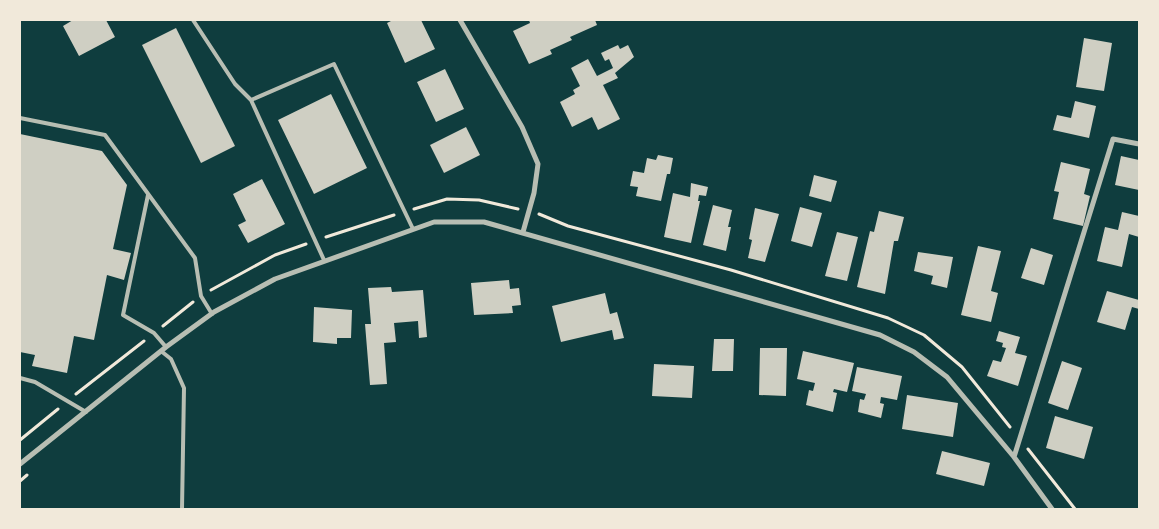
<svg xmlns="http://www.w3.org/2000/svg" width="1159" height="529" font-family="'Fira Sans',sans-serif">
<rect width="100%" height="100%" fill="#0f3d3e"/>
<path fill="#cfcfc3" d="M 73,20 L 106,20 L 115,37 L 79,56 L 63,26 Z
M 393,20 L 421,20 L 435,49 L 405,63 L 387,23 Z
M 529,20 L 595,20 L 597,25 L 570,37 L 572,40 L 550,50 L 552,54 L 529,64 L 513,31 L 530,23 Z
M 176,28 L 235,146 L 201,163 L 142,45 Z
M 1084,38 L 1112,43 L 1104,91 L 1076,87 Z
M 618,45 L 620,49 L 628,45 L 634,57 L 615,73 L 618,78 L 603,85 L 620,119 L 598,130 L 592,117 L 572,127 L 560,102 L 575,94 L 573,90 L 580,86 L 571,68 L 588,59 L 597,76 L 613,68 L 609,59 L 605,61 L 601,53 Z
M 445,69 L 464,109 L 436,122 L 417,82 Z
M 331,94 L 367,168 L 314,194 L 278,120 Z
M 1075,101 L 1096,106 L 1089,138 L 1053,130 L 1057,115 L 1071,118 Z
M 466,127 L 480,155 L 444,173 L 430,145 Z
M 20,134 L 102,151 L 127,185 L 113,249 L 131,253 L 124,280 L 107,275 L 94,340 L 74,336 L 67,373 L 32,366 L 35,355 L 20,352 Z
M 658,155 L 673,158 L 670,174 L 667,174 L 661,201 L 636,196 L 638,187 L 630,186 L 633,171 L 644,173 L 647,158 L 656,160 Z
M 1121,156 L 1139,160 L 1139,190 L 1115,185 Z
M 1061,162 L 1090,169 L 1084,194 L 1090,196 L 1083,226 L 1053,219 L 1059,192 L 1054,191 Z
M 814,175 L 837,181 L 831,202 L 809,196 Z
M 262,179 L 285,224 L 248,243 L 238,225 L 246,221 L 233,194 Z
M 691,183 L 708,187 L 706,196 L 699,195 L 698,201 L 700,201 L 691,243 L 664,237 L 673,193 L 690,197 Z
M 713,205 L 732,210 L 728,227 L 731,227 L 726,251 L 703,245 Z
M 800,207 L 822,213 L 812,247 L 791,241 Z
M 755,208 L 779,214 L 765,262 L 748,258 L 752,240 L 749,239 Z
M 879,211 L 904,217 L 898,241 L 894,241 L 885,294 L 857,287 L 870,231 L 874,232 Z
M 1122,212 L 1139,216 L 1139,237 L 1129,234 L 1122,267 L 1097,261 L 1105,227 L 1118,230 Z
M 837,232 L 858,237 L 847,281 L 825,276 Z
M 978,246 L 1001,251 L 991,291 L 998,293 L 991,322 L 961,315 Z
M 1031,248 L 1053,255 L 1044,285 L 1021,278 Z
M 918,252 L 953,257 L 947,288 L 931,284 L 933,276 L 914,271 Z
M 509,280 L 510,289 L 519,288 L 521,305 L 512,306 L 513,313 L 474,315 L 471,283 Z
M 391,287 L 392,292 L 423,290 L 427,337 L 419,338 L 418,321 L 394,323 L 396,342 L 384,343 L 387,384 L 370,385 L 365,324 L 371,324 L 368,288 Z
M 1107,291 L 1139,300 L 1139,309 L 1132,307 L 1125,330 L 1097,322 Z
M 605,293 L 610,314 L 617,312 L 624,338 L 614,340 L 612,330 L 561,342 L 552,306 Z
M 314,307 L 352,310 L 351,338 L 337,338 L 337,344 L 313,342 Z
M 999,331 L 1020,337 L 1015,353 L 1027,356 L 1018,386 L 987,376 L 993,360 L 1001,362 L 1006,348 L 1002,347 L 1003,343 L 996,341 Z
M 714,339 L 734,339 L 733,371 L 712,371 Z
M 760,348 L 787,348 L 786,396 L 759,395 Z
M 803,351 L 854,363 L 847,392 L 834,389 L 833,392 L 837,393 L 833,412 L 806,405 L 809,390 L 813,391 L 815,383 L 797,379 Z
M 1062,361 L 1082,368 L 1068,410 L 1048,403 Z
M 654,364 L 694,366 L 692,398 L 652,396 Z
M 857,367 L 902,376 L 897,400 L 881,397 L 880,403 L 884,404 L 881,418 L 858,412 L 860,399 L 864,400 L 866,394 L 852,391 Z
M 907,395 L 958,403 L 953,437 L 902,429 Z
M 1055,416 L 1093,427 L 1084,459 L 1046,448 Z
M 942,451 L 990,463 L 984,486 L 936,474 Z"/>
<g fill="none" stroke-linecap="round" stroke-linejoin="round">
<path stroke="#f1e9da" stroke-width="3" d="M 414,209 L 447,199 L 479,200 L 518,209
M 539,214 L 568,226 L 731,270 L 888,318 L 924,335 L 962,367 L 1010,427
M 326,237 L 394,215
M 211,290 L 275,255 L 306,244
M 163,326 L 193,302
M 76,394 L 144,341
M 20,440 L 58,409
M 1028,449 L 1075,509
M 20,481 L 27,475"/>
<path stroke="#b8beb3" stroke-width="4" d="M 193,20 L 235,84 L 251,100
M 20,118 L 105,135 L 195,258 L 201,296 L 212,314
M 148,195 L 123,315 L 154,333 L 166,347
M 324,260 L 251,100 L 334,64 L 413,229
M 161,351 L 171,359 L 184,388 L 182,509
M 20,378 L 35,382 L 86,412"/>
<path stroke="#b8beb3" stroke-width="5" d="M 460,20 L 522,127 L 538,164 L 534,193 L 523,232
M 1014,457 L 1113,139 L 1139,144
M 20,464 L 166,347 L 214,312 L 275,279 L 434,222 L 484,222 L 880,335 L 914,352 L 947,377 L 1014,457 L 1052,509"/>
</g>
<rect width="1159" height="529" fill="none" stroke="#f1e9da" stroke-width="42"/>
</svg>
